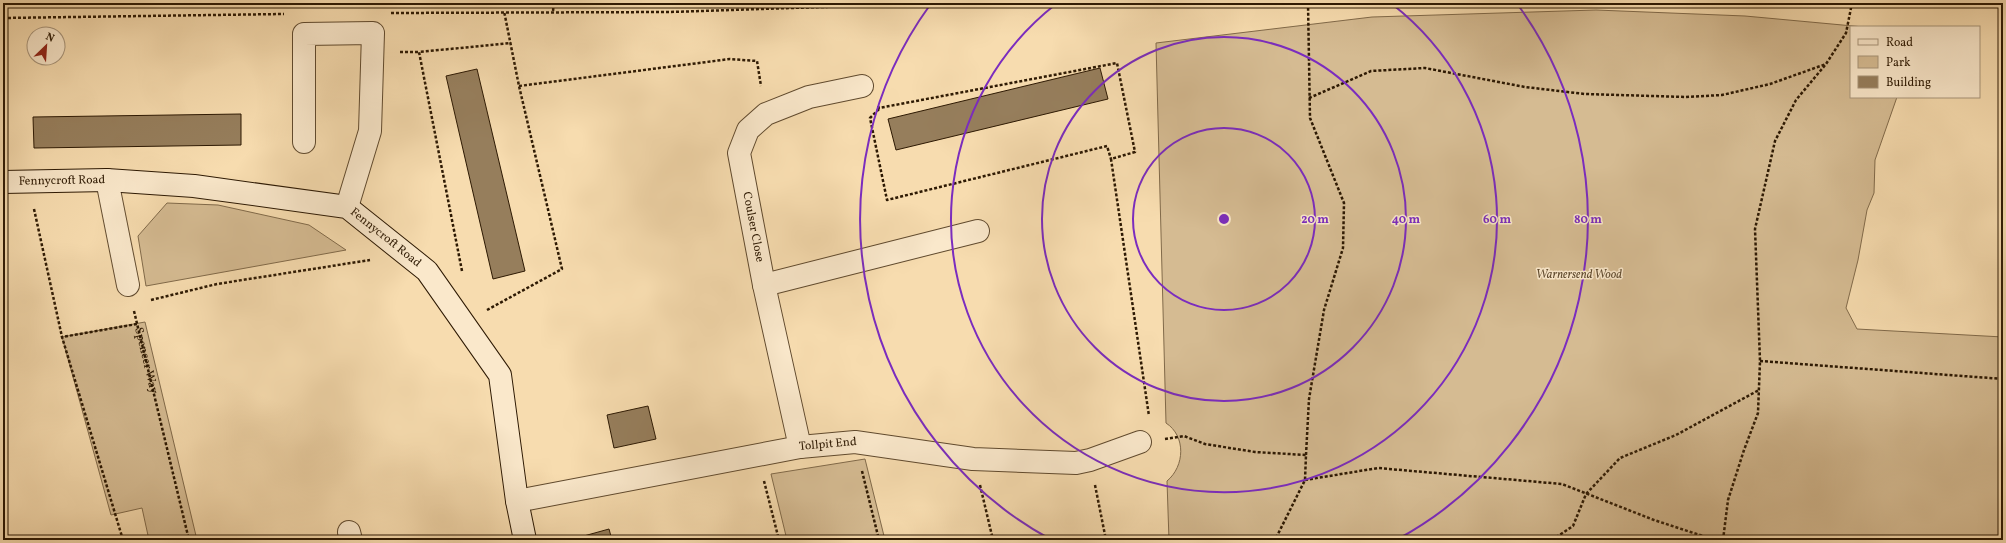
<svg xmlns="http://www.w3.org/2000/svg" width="2006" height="543" font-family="Vollkorn,serif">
<rect width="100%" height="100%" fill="#f7dcaf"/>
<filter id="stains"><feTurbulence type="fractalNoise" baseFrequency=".005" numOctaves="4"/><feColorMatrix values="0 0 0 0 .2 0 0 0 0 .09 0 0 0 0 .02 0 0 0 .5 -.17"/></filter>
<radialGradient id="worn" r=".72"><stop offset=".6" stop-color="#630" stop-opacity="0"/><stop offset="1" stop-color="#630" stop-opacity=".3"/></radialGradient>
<path fill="#d5bb92" stroke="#816a4a" d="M 1596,10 L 1745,16 L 1864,27 L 1851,27 L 1851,97 L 1897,97 L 1875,160 L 1874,193 L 1867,210 L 1858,260 L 1846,308 L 1857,329 L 2003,337 L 2003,540 L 1169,540 L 1167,481 C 1185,466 1186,436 1166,423 L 1156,43 L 1372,17 Z
M 167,203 L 218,205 L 309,225 L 346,250 L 146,286 L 138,236 Z
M 145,322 L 197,540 L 149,540 L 142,508 L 111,515 L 62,337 Z
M 865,459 L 885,540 L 787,540 L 771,474 Z"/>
<path fill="#967e5c" stroke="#2d1903" d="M 1100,68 L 1108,99 L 896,150 L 888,119 Z
M 477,69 L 525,271 L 493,279 L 446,76 Z
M 241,114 L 241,145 L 34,148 L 33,117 Z
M 648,406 L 656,439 L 614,448 L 607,415 Z
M 609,529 L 612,540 L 573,540 L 573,539 Z"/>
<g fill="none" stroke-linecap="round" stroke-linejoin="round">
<defs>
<g id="street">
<path d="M 304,142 L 304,34 L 373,33 L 370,131 L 347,207"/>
<path d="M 107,180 L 128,285"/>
<path d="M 764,285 L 978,231"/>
<path d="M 800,447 L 764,285 L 739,153 L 748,130 L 766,114 L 809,97 L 862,86"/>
<path id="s2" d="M 517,501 L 800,447 L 855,442 L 973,459 L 1076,463 L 1090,460 L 1140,442"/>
<path d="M 349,532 L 351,540"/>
</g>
<g id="secondary">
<path id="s3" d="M 3,182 L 107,180 L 194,186 L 347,207 L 427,271 L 500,375 L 517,501 L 525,540"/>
</g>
</defs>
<use href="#street" stroke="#604a2e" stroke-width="24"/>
<use href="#secondary" stroke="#2d1903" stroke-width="24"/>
<g stroke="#2d1903" stroke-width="2.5" stroke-dasharray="3 2" stroke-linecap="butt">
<path d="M 553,11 L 554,3"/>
<path d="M 391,13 L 670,12 L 944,3"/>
<path d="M 3,18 L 284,14"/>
<path d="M 400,52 L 419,52"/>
<path d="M 519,86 L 730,59 L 757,61 L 761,86"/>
<path d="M 1309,98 L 1371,71 L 1425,68 L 1525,87 L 1585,94 L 1686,97 L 1722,95 L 1770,84 L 1826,64"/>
<path d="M 878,106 L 879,108 L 1117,63 L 1135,152 L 1111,159 L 1149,416"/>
<path d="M 879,109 L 870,118 L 887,200 L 1107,146 L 1111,159"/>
<path d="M 34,209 L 62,337"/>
<path d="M 462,271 L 419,52 L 511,43"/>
<path d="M 151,300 L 217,284 L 370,260"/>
<path d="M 487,310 L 562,269 L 519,86 L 504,11"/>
<path id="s1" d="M 134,311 L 189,540"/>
<path d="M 1760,361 L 2003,379"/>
<path d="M 1165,439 L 1184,436 L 1205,444 L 1255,452 L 1306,455 L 1305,480 L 1275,540"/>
<path d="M 1306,455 L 1309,399 L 1324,310 L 1343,248 L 1344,203 L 1310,118 L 1308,3"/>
<path d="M 862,471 L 879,540"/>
<path d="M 1305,480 L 1378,468 L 1562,484 L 1654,520 L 1715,540"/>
<path d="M 764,481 L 779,540"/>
<path d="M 980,485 L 993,540"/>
<path d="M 1095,485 L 1106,540"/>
<path d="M 123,540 L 62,337 L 137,324"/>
<path d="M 1552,540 L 1573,526 L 1586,494 L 1620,458 L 1676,435 L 1759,390"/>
<path d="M 1723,540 L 1728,500 L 1744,450 L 1758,413 L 1760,361 L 1755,229 L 1775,141 L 1796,100 L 1826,64 L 1846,33 L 1852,3"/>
</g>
<use href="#street" stroke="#fae8cb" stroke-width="22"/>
<use href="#secondary" stroke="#fae8cb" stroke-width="22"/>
</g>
<g fill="none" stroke="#7b2cbf" stroke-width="2">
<circle cx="1224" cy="219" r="91"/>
<circle cx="1224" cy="219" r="182"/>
<path d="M1392 4A273 273 0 1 1 1056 4"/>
<path d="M1050 539A364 364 0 0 1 930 5M1518 5A364 364 0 0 1 1398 539"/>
</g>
<g text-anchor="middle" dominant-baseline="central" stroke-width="3" stroke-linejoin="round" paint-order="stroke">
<g font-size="12" fill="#2d1903" stroke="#fae8cb">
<text stroke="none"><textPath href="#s3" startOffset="59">Fennycroft Road</textPath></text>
<text transform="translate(753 227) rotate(79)">Coulser Close</text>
<text stroke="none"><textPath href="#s3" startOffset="395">Fennycroft Road</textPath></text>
<text stroke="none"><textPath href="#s1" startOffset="51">Spencer Way</textPath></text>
<text stroke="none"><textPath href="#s2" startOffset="316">Tollpit End</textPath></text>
</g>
<g font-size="12" font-style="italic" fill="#5f4a2e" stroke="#fae8cb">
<text x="1579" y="275">Warnersend Wood</text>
</g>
</g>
<circle cx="1224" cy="219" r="6" fill="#7b2cbf" stroke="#fae8cb" stroke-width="2"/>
<g font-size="12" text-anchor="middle" font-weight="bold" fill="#7b2cbf" stroke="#fae8cb" stroke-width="3" stroke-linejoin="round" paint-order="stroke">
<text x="1315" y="223">20 m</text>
<text x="1406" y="223">40 m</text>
<text x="1497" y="223">60 m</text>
<text x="1588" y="223">80 m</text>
</g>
<rect width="2006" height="543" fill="none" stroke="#f7dcaf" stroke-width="16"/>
<rect x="4" y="4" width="1998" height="535" fill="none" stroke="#2d1903" stroke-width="2"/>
<rect x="8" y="8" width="1990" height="527" fill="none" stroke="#2d1903"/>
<rect x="1850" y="26" width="130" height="72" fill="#fae8cb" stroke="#a8957b"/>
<rect x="1858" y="39" width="20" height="6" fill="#fae8cb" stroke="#a8957b"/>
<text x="1886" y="46" font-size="12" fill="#2d1903">Road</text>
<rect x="1858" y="56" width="20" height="12" fill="#d5bb92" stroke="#a8957b"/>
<text x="1886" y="66" font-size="12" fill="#2d1903">Park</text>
<rect x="1858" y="76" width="20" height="12" fill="#967e5c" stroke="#a8957b"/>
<text x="1886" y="86" font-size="12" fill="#2d1903">Building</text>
<g transform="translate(46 46) rotate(25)"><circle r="19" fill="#fae8cb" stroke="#a8957b"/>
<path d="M0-3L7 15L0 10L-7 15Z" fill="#8f2418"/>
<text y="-6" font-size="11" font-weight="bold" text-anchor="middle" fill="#2d1903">N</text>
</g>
<rect width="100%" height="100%" filter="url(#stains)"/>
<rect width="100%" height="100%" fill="url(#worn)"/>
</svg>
